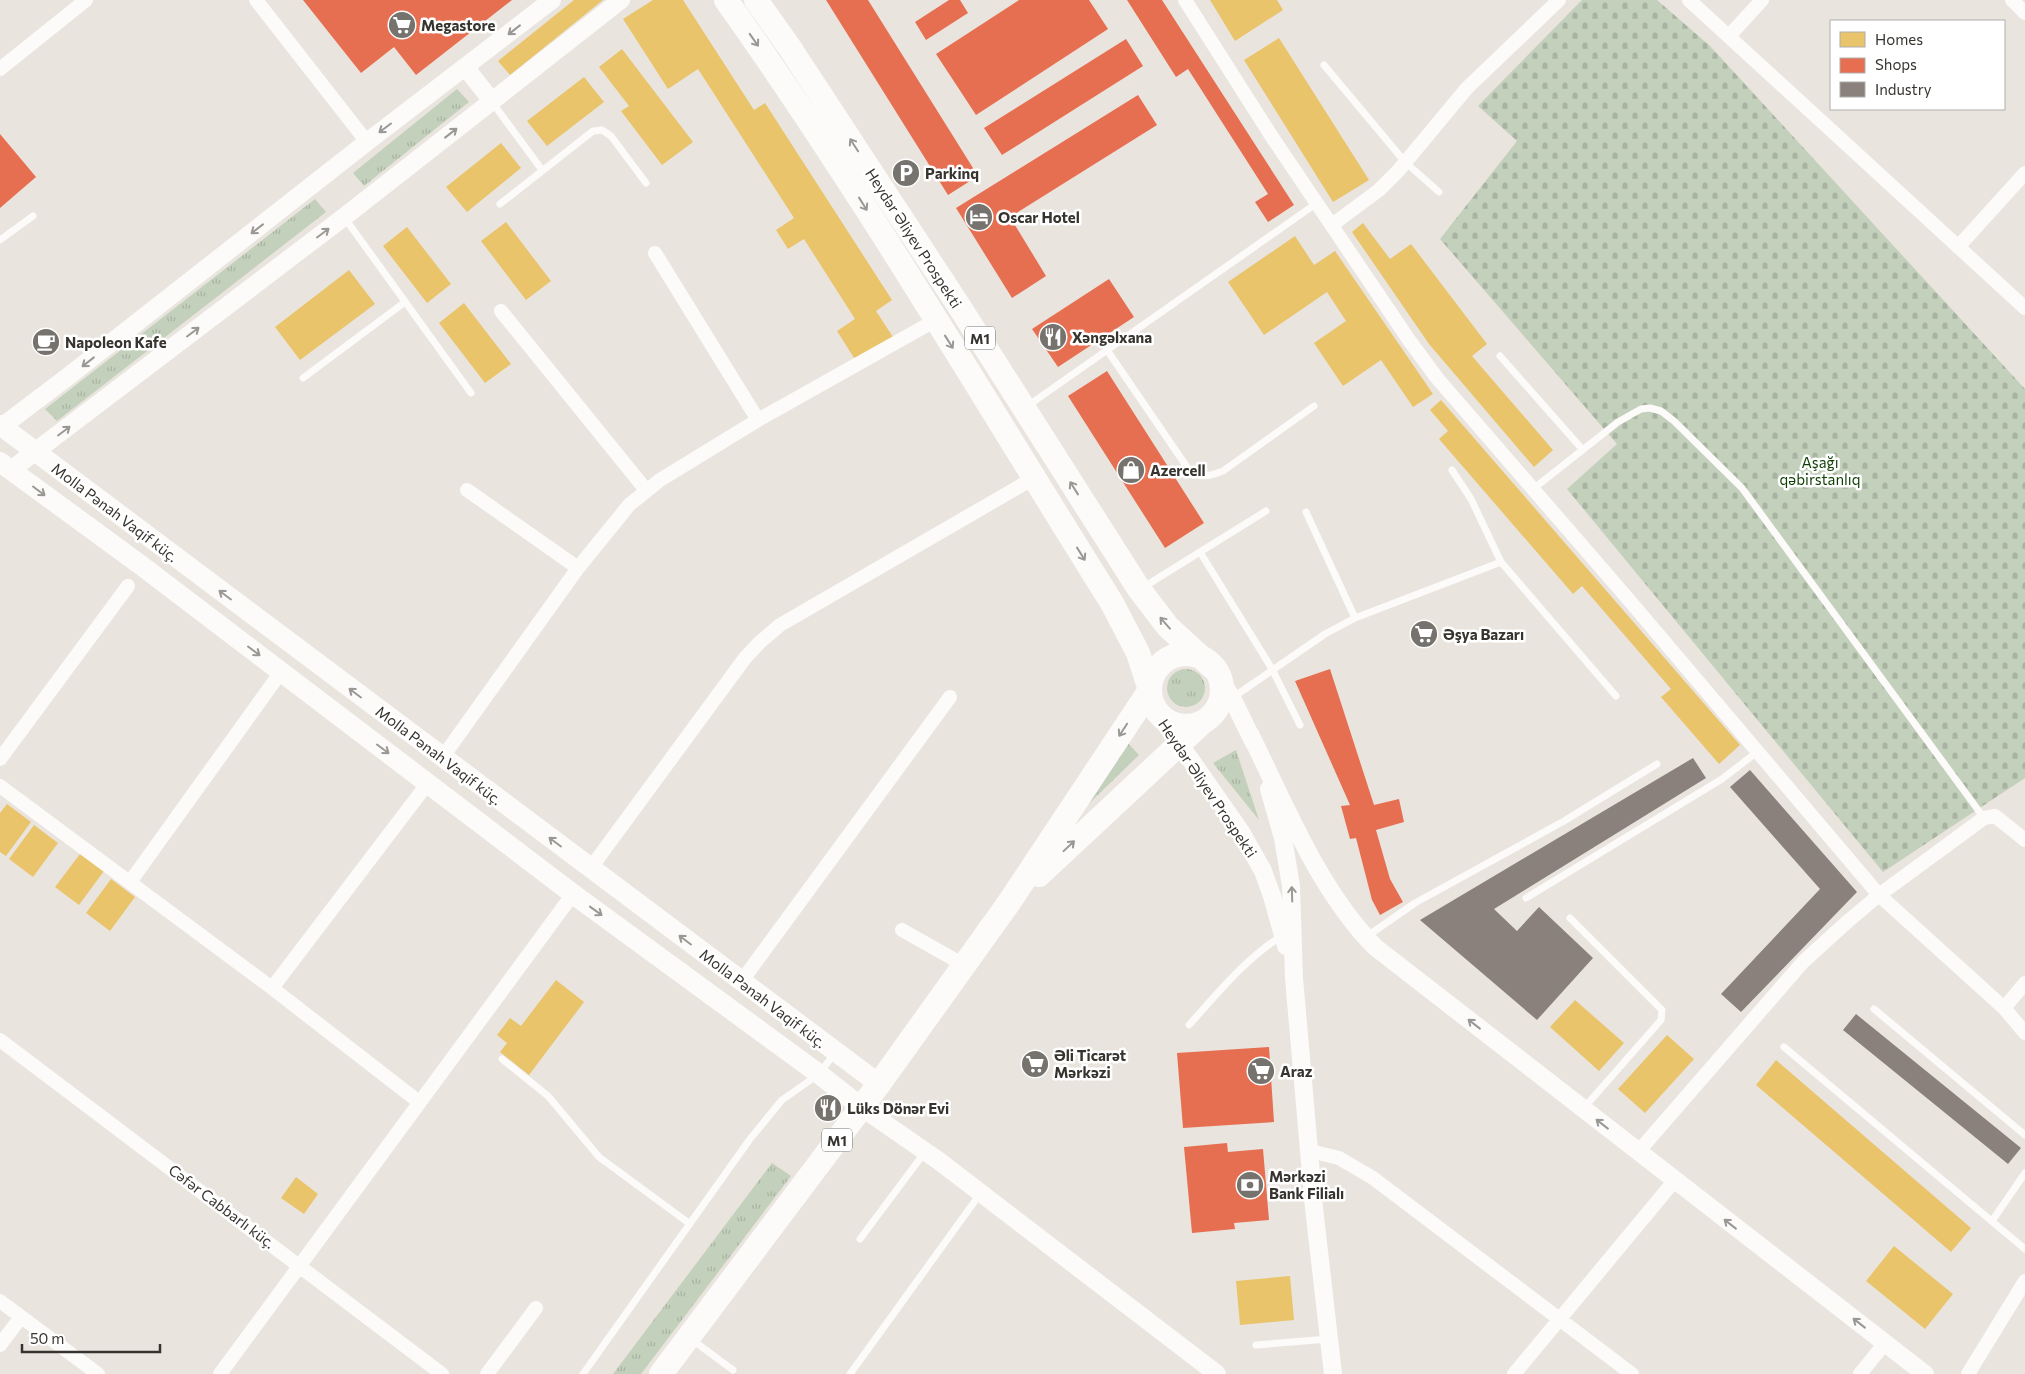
<svg xmlns="http://www.w3.org/2000/svg" width="2025" height="1374" font-family="Commissioner,sans-serif">
<defs>
<pattern id="grass-tufts" width="24" height="20" patternUnits="userSpaceOnUse" patternTransform="scale(1.25)"><rect width="24" height="20" fill="#c3d0bb"/><path d="M3 7l-1-3M5 7V3M7 7l1-3M15 17l-1-3M17 17v-4M19 17l1-3" fill="none" stroke="#a8b3a1"/></pattern>
<pattern id="cemetery-stones" width="16" height="16" patternUnits="userSpaceOnUse" patternTransform="scale(1.25)"><rect width="16" height="16" fill="#c3d0bb"/><path d="M2 7V4a2 2 0 0 1 4 0v3zM10 15v-3a2 2 0 0 1 4 0v3z" fill="#a8b3a1"/></pattern>
</defs>
<rect width="100%" height="100%" fill="#eae4de"/>
<path fill="url(#grass-tufts)" d="M 457,89 L 469,102 L 364,186 L 353,173 Z
M 315,199 L 326,212 L 57,421 L 45,409 Z
M1167 688a19 19 0 1 1 38 0a19 19 0 1 1-38 0Z
M 1124,739 L 1139,755 L 1074,818 Z
M 1236,750 L 1259,820 L 1213,763 Z
M 772,1163 L 791,1176 L 641,1374 L 613,1374 Z"/>
<path fill="url(#cemetery-stones)" d="M 1582,0 L 1657,0 L 1710,46 L 2025,389 L 2025,778 L 1883,872 L 1567,489 L 1617,444 L 1440,239 L 1517,141 L 1478,106 Z"/>
<path fill="#e9c46a" d="M 574,0 L 603,0 L 510,75 L 498,61 Z
M 653,0 L 683,0 L 754,110 L 765,103 L 892,300 L 876,311 L 893,337 L 856,361 L 837,331 L 855,319 L 804,239 L 788,249 L 776,230 L 794,218 L 698,69 L 668,89 L 623,19 Z
M 1210,0 L 1277,0 L 1283,10 L 1235,41 Z
M 1279,38 L 1369,180 L 1333,202 L 1244,60 Z
M 622,49 L 693,142 L 662,165 L 621,111 L 629,106 L 599,67 Z
M 584,77 L 604,102 L 547,146 L 527,121 Z
M 501,143 L 521,168 L 467,212 L 446,187 Z
M 506,222 L 551,281 L 526,300 L 481,241 Z
M 1363,223 L 1390,259 L 1411,244 L 1487,344 L 1472,356 L 1553,450 L 1534,467 L 1429,344 L 1352,232 Z
M 407,227 L 451,284 L 427,303 L 383,246 Z
M 1295,236 L 1314,265 L 1335,251 L 1433,394 L 1413,407 L 1381,360 L 1343,386 L 1314,343 L 1346,321 L 1327,292 L 1264,335 L 1228,282 Z
M 349,270 L 375,304 L 300,360 L 275,327 Z
M 464,303 L 511,364 L 485,383 L 439,323 Z
M 1441,400 L 1740,745 L 1719,764 L 1661,697 L 1671,689 L 1582,586 L 1573,594 L 1439,439 L 1448,431 L 1430,410 Z
M 7,804 L 31,822 L 6,856 L 0,852 L 0,813 Z
M 34,825 L 58,843 L 33,877 L 9,859 Z
M 80,854 L 104,871 L 79,905 L 55,887 Z
M 111,879 L 135,897 L 110,931 L 86,913 Z
M 556,980 L 584,1002 L 529,1075 L 500,1052 L 507,1043 L 497,1035 L 510,1018 L 521,1026 Z
M 1575,1000 L 1624,1043 L 1599,1071 L 1550,1027 Z
M 1667,1035 L 1694,1059 L 1645,1113 L 1618,1089 Z
M 1776,1060 L 1971,1228 L 1951,1252 L 1756,1085 Z
M 296,1177 L 318,1194 L 304,1214 L 281,1198 Z
M 1894,1246 L 1953,1294 L 1925,1329 L 1866,1281 Z
M 1290,1276 L 1294,1320 L 1240,1325 L 1236,1281 Z"/>
<path fill="#e76f51" d="M 303,0 L 512,0 L 416,75 L 394,47 L 361,73 Z
M 826,0 L 868,0 L 978,176 L 948,195 Z
M 949,0 L 960,0 L 968,13 L 926,40 L 915,22 Z
M 1019,0 L 1089,0 L 1108,29 L 976,115 L 936,54 Z
M 1127,0 L 1162,0 L 1294,205 L 1268,222 L 1255,202 L 1268,194 L 1188,69 L 1176,77 Z
M 1126,39 L 1143,66 L 1002,155 L 984,128 Z
M 1138,95 L 1157,125 L 1010,217 L 1046,276 L 1012,298 L 956,208 Z
M 0,134 L 36,177 L 0,208 Z
M 1109,279 L 1134,317 L 1058,367 L 1032,329 Z
M 1107,371 L 1204,523 L 1165,548 L 1068,396 Z
M 1330,669 L 1374,805 L 1399,799 L 1404,822 L 1376,830 L 1390,879 L 1403,902 L 1380,915 L 1372,900 L 1356,838 L 1350,839 L 1341,806 L 1350,805 L 1295,681 Z
M 1269,1047 L 1274,1122 L 1183,1128 L 1177,1053 Z
M 1227,1143 L 1228,1152 L 1263,1149 L 1269,1220 L 1234,1223 L 1235,1229 L 1192,1233 L 1184,1147 Z"/>
<path fill="#8a817c" d="M 1693,758 L 1706,778 L 1494,909 L 1517,931 L 1539,907 L 1593,958 L 1537,1020 L 1420,920 Z
M 1750,770 L 1857,892 L 1741,1012 L 1721,994 L 1820,889 L 1730,787 Z
M 1856,1014 L 2021,1148 L 2008,1164 L 1843,1030 Z"/>
<g fill="none" stroke-linecap="round" stroke-linejoin="round">
<path stroke="#fcfbfa" stroke-width="7" d="M 1324,65 L 1405,162 L 1439,192
M 492,102 L 542,170
M 500,204 L 593,131 L 602,130 L 611,136 L 646,183
M 344,217 L 471,393
M 0,240 L 33,216
M 1107,350 L 1189,470 C 1202,479 1209,476 1223,471 L 1314,406
M 1500,356 L 1583,450
M 303,378 L 405,302
M 1026,407 L 1317,203
M 1452,470 L 1471,499 L 1501,562
M 1533,489 L 1618,422 L 1641,409 L 1650,408 L 1661,411 L 1674,421 L 1742,488 L 1984,818
M 1306,512 L 1355,618
M 1200,552 L 1272,669 L 1300,725
M 1142,588 L 1266,511
M 1213,714 L 1232,698 L 1325,634 L 1355,618 L 1501,562 L 1616,696
M 1526,898 L 1722,779 L 1757,752
M 1570,918 L 1662,1010 L 1661,1020 L 1583,1109
M 1366,937 L 1415,903 L 1564,821 L 1657,764
M 1874,1009 L 2025,1135
M 1189,1025 C 1218,993 1246,958 1283,935
M 1784,1047 L 2025,1249
M 502,1059 L 548,1096 L 599,1157 L 690,1224
M 1992,1221 L 2025,1173
M 860,1239 L 925,1152
M 691,1339 L 733,1370
M 1256,1345 L 1329,1339
M 583,1374 L 750,1139 L 782,1100 L 819,1074 L 834,1054
M 850,1374 L 980,1194"/>
<path stroke="#fcfbfa" stroke-width="14" d="M 256,0 L 367,142
M 1185,0 L 1272,137 L 1409,340 L 1437,378 L 1629,600 L 1879,895 L 2004,1008 L 2025,1033
M 1689,0 L 2025,308
M 2012,0 L 2025,13
M 1729,36 L 1762,0
M 0,69 L 86,0
M 1332,225 L 1379,190 L 1398,171 L 1467,88 L 1559,0
M 1958,247 L 2025,173
M 655,253 L 758,420
M 501,311 L 646,490
M 467,490 L 578,568
M 442,758 L 578,568 L 629,505 L 660,480 L 758,420 L 936,320
M 0,759 L 128,586
M 0,786 L 272,988 L 419,1102
M 590,869 L 745,658 L 759,643 L 780,625 L 1034,478
M 130,882 L 281,672
M 902,930 L 964,965
M 741,982 L 950,697
M 272,988 L 428,783
M 2004,1008 L 2025,983
M 0,1040 L 442,1374
M 1310,1151 L 1339,1158 L 1373,1178 L 1632,1374
M 1638,1152 L 1803,962 L 1847,922 L 1879,895 L 1984,818 L 1995,816 L 2025,840
M 0,1301 L 98,1374
M 0,1345 L 21,1317
M 220,1374 L 573,894
M 487,1374 L 536,1308
M 1514,1374 L 1675,1180
M 1860,1374 L 1885,1343
M 1968,1374 L 2025,1281"/>
<path stroke="#fcfbfa" stroke-width="18" d="M 465,67 L 492,101
M 0,428 L 70,375 L 367,142 L 552,0
M 11,470 L 344,217 L 621,0
M 1219,678 L 1232,698 L 1254,743
M 1158,713 L 1241,832 L 1263,871 L 1272,896 L 1286,946
M 1250,734 C 1286,806 1318,889 1375,947 L 1925,1374
M 1269,789 L 1283,838 L 1291,886 L 1294,978 L 1314,1208 L 1333,1374
M 861,1107 L 939,1161 L 1217,1374"/>
<path stroke="#fcfbfa" stroke-width="20" d="M 0,425 L 879,1084
M 0,462 L 142,566 L 573,894 L 819,1074 L 861,1107"/>
<path stroke="#fcfbfa" stroke-width="24" d="M 756,0 L 790,48 L 959,306 L 1139,589 L 1168,627 L 1213,668
M1150 690a36 36 0 1 1 72 0a36 36 0 1 1-72 0Z
M 1039,875 L 1203,722
M 661,1374 L 879,1084 L 1008,904 L 1150,690 L 1138,653 L 1112,603 C 985,401 864,194 726,0"/>
</g>
<defs><path id="oneway-shaft" d="M-6 0H5M1.5-3L5.5 0L1.5 3" fill="none" stroke-width="1.6" stroke-linecap="round" stroke-linejoin="round" transform="scale(1.25)"/></defs>
<g stroke="#9a9895">
<use href="#oneway-shaft" transform="translate(514 30) rotate(142)"/>
<use href="#oneway-shaft" transform="translate(754 40) rotate(55)"/>
<use href="#oneway-shaft" transform="translate(385 128) rotate(143)"/>
<use href="#oneway-shaft" transform="translate(451 133) rotate(-38)"/>
<use href="#oneway-shaft" transform="translate(854 145) rotate(-123)"/>
<use href="#oneway-shaft" transform="translate(863 204) rotate(58)"/>
<use href="#oneway-shaft" transform="translate(257 229) rotate(142)"/>
<use href="#oneway-shaft" transform="translate(323 233) rotate(-37)"/>
<use href="#oneway-shaft" transform="translate(193 332) rotate(-37)"/>
<use href="#oneway-shaft" transform="translate(949 342) rotate(58)"/>
<use href="#oneway-shaft" transform="translate(88 362) rotate(142)"/>
<use href="#oneway-shaft" transform="translate(64 431) rotate(-37)"/>
<use href="#oneway-shaft" transform="translate(1074 488) rotate(-122)"/>
<use href="#oneway-shaft" transform="translate(39 491) rotate(37)"/>
<use href="#oneway-shaft" transform="translate(1081 554) rotate(58)"/>
<use href="#oneway-shaft" transform="translate(225 595) rotate(-143)"/>
<use href="#oneway-shaft" transform="translate(1165 623) rotate(-131)"/>
<use href="#oneway-shaft" transform="translate(254 651) rotate(37)"/>
<use href="#oneway-shaft" transform="translate(355 693) rotate(-143)"/>
<use href="#oneway-shaft" transform="translate(1123 730) rotate(123)"/>
<use href="#oneway-shaft" transform="translate(383 749) rotate(37)"/>
<use href="#oneway-shaft" transform="translate(555 842) rotate(-143)"/>
<use href="#oneway-shaft" transform="translate(1069 846) rotate(-43)"/>
<use href="#oneway-shaft" transform="translate(1292 894) rotate(-92)"/>
<use href="#oneway-shaft" transform="translate(596 911) rotate(36)"/>
<use href="#oneway-shaft" transform="translate(685 940) rotate(-143)"/>
<use href="#oneway-shaft" transform="translate(1474 1024) rotate(-142)"/>
<use href="#oneway-shaft" transform="translate(1602 1124) rotate(-142)"/>
<use href="#oneway-shaft" transform="translate(1730 1224) rotate(-142)"/>
<use href="#oneway-shaft" transform="translate(1859 1323) rotate(-142)"/>
</g>
<defs>
<symbol id="supermarket-disc" viewBox="-11 -11 22 22"><circle r="9.5" fill="#76726d" stroke="#fff"/><path d="M-6-5.5h2.5l.6 2H6L4.5 2H-2.5L-4.4-4H-6ZM-1.5 3.2a1.3 1.3 0 1 0 .1 0ZM3 3.2a1.3 1.3 0 1 0 .1 0Z" fill="#fff"/></symbol>
<symbol id="parking-disc" viewBox="-11 -11 22 22"><circle r="9.5" fill="#76726d" stroke="#fff"/><path d="M-3.5-5.5H1a3.5 3.5 0 0 1 0 7H-1V5.5H-3.5ZM-1-3.4V-.6H.8a1.4 1.4 0 0 0 0-2.8Z" fill="#fff"/></symbol>
<symbol id="hotel-disc" viewBox="-11 -11 22 22"><circle r="9.5" fill="#76726d" stroke="#fff"/><path d="M-6-4.5h1.5V1H6V5H4.5V3h-9V5H-6ZM-4 0a1.8 1.8 0 1 1 3.6 0ZM.5 0V-2.5h3Q6-2.5 6 0Z" fill="#fff"/></symbol>
<symbol id="restaurant-disc" viewBox="-11 -11 22 22"><circle r="9.5" fill="#76726d" stroke="#fff"/><path d="M-5-6h1v4h1v-4h1v4h1v-4h1v5L-1.5 .5V6h-2V.5L-5-1ZM5-6V6H3V1.5H1.5Q1.5-4 5-6Z" fill="#fff"/></symbol>
<symbol id="cafe-disc" viewBox="-11 -11 22 22"><circle r="9.5" fill="#76726d" stroke="#fff"/><path d="M-5.5-4.5H6V0H3Q3 3.5 0 3.5H-2.5Q-5.5 3.5-5.5 0ZM3-3.2v2h1.7v-2ZM-6 4.5H4V6H-6Z" fill="#fff"/></symbol>
<symbol id="shop-disc" viewBox="-11 -11 22 22"><circle r="9.5" fill="#76726d" stroke="#fff"/><path d="M-5-2.5h2.3a2.7 3.5 0 0 1 5.4 0H5L5.5 6h-11ZM-1.5-2.5h3a1.5 2.3 0 0 0-3 0Z" fill="#fff"/></symbol>
<symbol id="bank-disc" viewBox="-11 -11 22 22"><circle r="9.5" fill="#76726d" stroke="#fff"/><path d="M-6-4H6V4H-6ZM0-2.3a2.3 2.3 0 1 0 0 4.6a2.3 2.3 0 1 0 0-4.6Z" fill="#fff"/></symbol>
</defs>
<g fill-rule="evenodd">
<use href="#supermarket-disc" x="386" y="9" width="32" height="32"/>
<use href="#parking-disc" x="890" y="157" width="32" height="32"/>
<use href="#hotel-disc" x="963" y="201" width="32" height="32"/>
<use href="#restaurant-disc" x="1037" y="321" width="32" height="32"/>
<use href="#cafe-disc" x="30" y="326" width="32" height="32"/>
<use href="#shop-disc" x="1115" y="454" width="32" height="32"/>
<use href="#supermarket-disc" x="1408" y="618" width="32" height="32"/>
<use href="#supermarket-disc" x="1019" y="1048" width="32" height="32"/>
<use href="#supermarket-disc" x="1245" y="1055" width="32" height="32"/>
<use href="#restaurant-disc" x="812" y="1092" width="32" height="32"/>
<use href="#bank-disc" x="1234" y="1169" width="32" height="32"/>
</g>
<g text-anchor="middle" dominant-baseline="central" stroke-width="5" stroke-linejoin="round" paint-order="stroke">
<g fill="#fff" stroke="#73716e" stroke-width="1">
<rect x="965" y="326.5" width="30" height="23" rx="4"/>
<rect x="822" y="1128.5" width="30" height="23" rx="4"/>
</g>
<g font-size="14" font-weight="bold" fill="#373430">
<text x="980" y="338">M1</text>
<text x="837" y="1140">M1</text>
</g>
<g font-size="15" font-weight="bold" fill="#373430" stroke="#fff" text-anchor="start">
<text x="421" y="25">Megastore</text>
<text x="925" y="173">Parkinq</text>
<text x="998" y="217">Oscar Hotel</text>
<text x="1072" y="337">Xəngəlxana</text>
<text x="65" y="342">Napoleon Kafe</text>
<text x="1150" y="470">Azercell</text>
<text x="1443" y="634">Əşya Bazarı</text>
<text x="1054" y="1055">Əli Ticarət<tspan x="1054" dy="17">Mərkəzi</tspan></text>
<text x="1280" y="1071">Araz</text>
<text x="847" y="1108">Lüks Dönər Evi</text>
<text x="1269" y="1176">Mərkəzi<tspan x="1269" dy="17">Bank Filialı</tspan></text>
</g>
<g font-size="15" fill="#373430" stroke="#fff">
<text transform="translate(914 238) rotate(57)">Heydər Əliyev Prospekti</text>
<text transform="translate(115 512) rotate(37)">Molla Pənah Vaqif küç.</text>
<text transform="translate(439 755) rotate(37)">Molla Pənah Vaqif küç.</text>
<text transform="translate(1208 788) rotate(56)">Heydər Əliyev Prospekti</text>
<text transform="translate(763 998) rotate(37)">Molla Pənah Vaqif küç.</text>
<text transform="translate(222 1206) rotate(37)">Cəfər Cabbarlı küç.</text>
</g>
<g font-size="15" fill="#0d3f01" stroke="#fff">
<text x="1820" y="462">Aşağı<tspan x="1820" dy="17">qəbirstanlıq</tspan></text>
</g>
</g>
<rect x="1830" y="20" width="175" height="90" fill="#ffffff" stroke="#afaeac"/>
<rect x="1840" y="32" width="25" height="15" fill="#e9c46a" stroke="#afaeac"/>
<text x="1875" y="45" font-size="15" fill="#373430">Homes</text>
<rect x="1840" y="58" width="25" height="15" fill="#e76f51" stroke="#afaeac"/>
<text x="1875" y="70" font-size="15" fill="#373430">Shops</text>
<rect x="1840" y="82" width="25" height="15" fill="#8a817c" stroke="#afaeac"/>
<text x="1875" y="95" font-size="15" fill="#373430">Industry</text>
<path d="M22 1344v8h138v-8" fill="none" stroke="#373430" stroke-width="2.5"/>
<text x="30" y="1344" font-size="15" fill="#373430" stroke="#ffffff" stroke-width="4" paint-order="stroke">50 m</text>
</svg>
